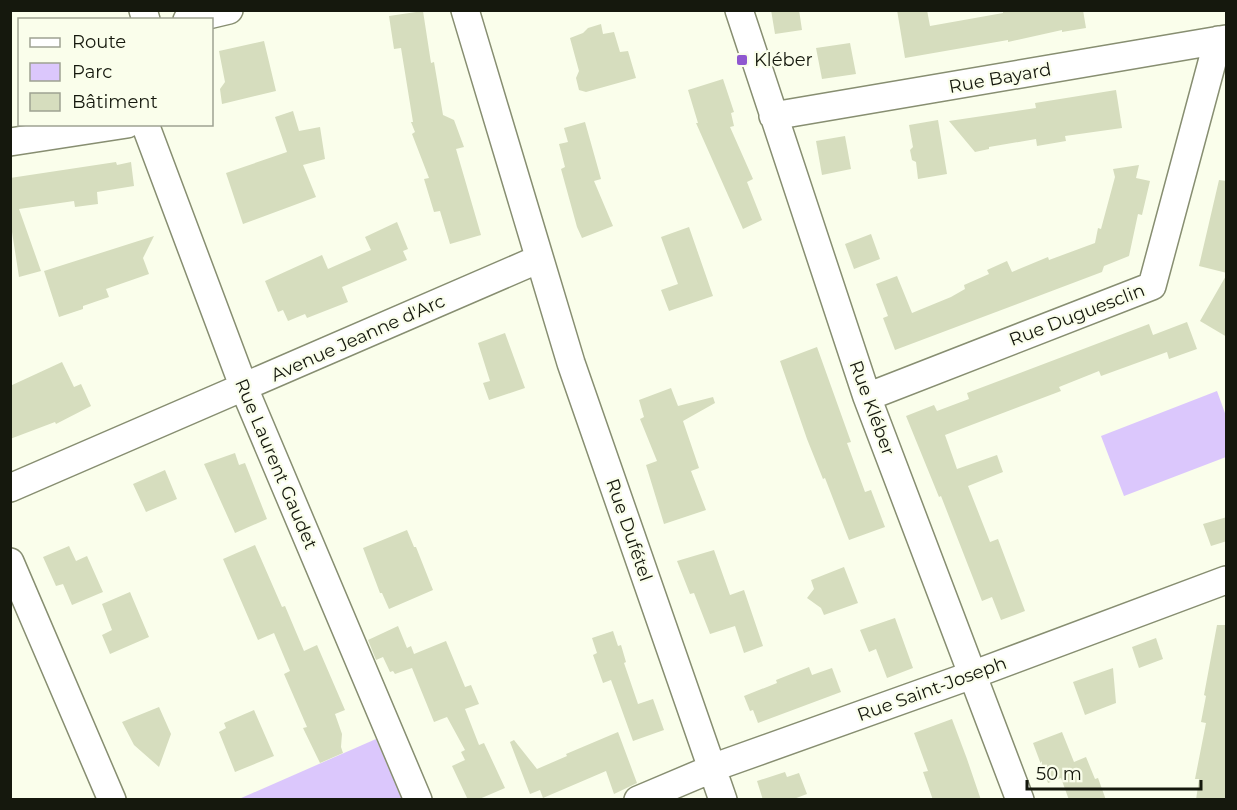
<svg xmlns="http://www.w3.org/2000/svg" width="1237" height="810" font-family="Montserrat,sans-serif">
<rect width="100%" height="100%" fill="#fafeeb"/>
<path fill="#dbc7fc" d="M 1217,391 L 1226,416 L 1226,457 L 1124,496 L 1101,436 Z
M 376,739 L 402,799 L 239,799 Z"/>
<path fill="#d6ddbe" d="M 771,10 L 799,10 L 802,30 L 775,34 Z
M 897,10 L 927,10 L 930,26 L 1003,13 L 1003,10 L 1083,10 L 1086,28 L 1062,32 L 1062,30 L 1008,42 L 1008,40 L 905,58 Z
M 423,11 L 431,63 L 434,62 L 443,115 L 454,120 L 464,147 L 456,149 L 481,235 L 450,244 L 440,211 L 434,212 L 424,179 L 429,178 L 412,134 L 415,132 L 411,122 L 413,122 L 401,48 L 394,49 L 389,16 Z
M 601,24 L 603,34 L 614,32 L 620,52 L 628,51 L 636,78 L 586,92 L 579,90 L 576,78 L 579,71 L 570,38 L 583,33 L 588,28 Z
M 264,41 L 276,91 L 222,104 L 220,89 L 225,82 L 219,51 Z
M 850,43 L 856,74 L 822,79 L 816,48 Z
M 723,79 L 734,112 L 731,113 L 734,126 L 730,127 L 753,179 L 747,182 L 762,220 L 743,229 L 696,123 L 698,123 L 688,90 Z
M 1116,90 L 1122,128 L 1065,136 L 1066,141 L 1037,146 L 1036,139 L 989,147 L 989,149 L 975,152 L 949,121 L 1036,108 L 1035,103 Z
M 293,111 L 299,131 L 320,127 L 325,159 L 303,165 L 316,197 L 243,224 L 226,173 L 287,152 L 275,117 Z
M 938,120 L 947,174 L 918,179 L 916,162 L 912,160 L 910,150 L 913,147 L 909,125 Z
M 585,122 L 601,179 L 594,181 L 613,226 L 582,238 L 577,227 L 561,169 L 565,167 L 559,144 L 568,142 L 564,128 Z
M 845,136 L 851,169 L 822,175 L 816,141 Z
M 116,162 L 117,165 L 131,162 L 134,186 L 97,192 L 98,204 L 75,207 L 74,201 L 19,209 L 41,271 L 19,277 L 10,219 L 10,178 Z
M 1139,165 L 1136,178 L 1150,181 L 1142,215 L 1138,214 L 1129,256 L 1104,266 L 1102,272 L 895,350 L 883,318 L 888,316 L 876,284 L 897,276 L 912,313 L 951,297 L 965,289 L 964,285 L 989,274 L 987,270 L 1007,261 L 1012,272 L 1048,257 L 1049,260 L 1095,243 L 1098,228 L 1101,229 L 1115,177 L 1113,169 Z
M 1219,180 L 1227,181 L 1227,273 L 1199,266 Z
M 397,222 L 408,249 L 403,251 L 407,260 L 342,287 L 348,302 L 307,318 L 305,314 L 288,321 L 283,310 L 278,312 L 265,281 L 322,255 L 328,269 L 371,250 L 365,237 Z
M 689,227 L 713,296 L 669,311 L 661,290 L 678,284 L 661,237 Z
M 871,234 L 880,259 L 854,269 L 845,244 Z
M 154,236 L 143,258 L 149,274 L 106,289 L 109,297 L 83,306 L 83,309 L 59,317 L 44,271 Z
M 1227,274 L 1227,337 L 1200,321 Z
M 1187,322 L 1197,349 L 1169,359 L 1167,352 L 1101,376 L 1099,371 L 1059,387 L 1061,391 L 945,435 L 957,469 L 997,455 L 1003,472 L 968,486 L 990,542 L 998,539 L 1025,611 L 1001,620 L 992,597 L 982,601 L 941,496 L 939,497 L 906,416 L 934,405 L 937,411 L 969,399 L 967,393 L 1149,324 L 1153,335 Z
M 505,333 L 525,388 L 489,400 L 483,383 L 490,381 L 478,343 Z
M 817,347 L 851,442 L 847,443 L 865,492 L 871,490 L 885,527 L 849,540 L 825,478 L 823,479 L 807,439 L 780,361 Z
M 62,362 L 74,387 L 81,384 L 91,406 L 56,424 L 55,422 L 10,439 L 10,386 Z
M 671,388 L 678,406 L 713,397 L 715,403 L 683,421 L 699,468 L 691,471 L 706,510 L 664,524 L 646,465 L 657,461 L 640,419 L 644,417 L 639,400 Z
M 235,453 L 239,465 L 245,463 L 267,519 L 235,533 L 204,464 Z
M 165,470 L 177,499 L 146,512 L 133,484 Z
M 1227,517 L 1227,541 L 1211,546 L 1203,524 Z
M 407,530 L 414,547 L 416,547 L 433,590 L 389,609 L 382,593 L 380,593 L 363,548 Z
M 255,545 L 282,607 L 285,606 L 304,651 L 317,645 L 345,710 L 335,714 L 342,734 L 341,747 L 343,753 L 320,763 L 303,728 L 307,727 L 284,674 L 290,671 L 274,633 L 258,640 L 223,559 Z
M 69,546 L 76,561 L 87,556 L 103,592 L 72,605 L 63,584 L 56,586 L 43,557 Z
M 714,550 L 730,595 L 744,590 L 763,646 L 744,653 L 735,626 L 710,634 L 694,593 L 690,594 L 677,561 Z
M 844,567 L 858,603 L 824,615 L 821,608 L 807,598 L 814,589 L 811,580 Z
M 130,592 L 149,637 L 110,654 L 102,635 L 112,630 L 102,604 Z
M 895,618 L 913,668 L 887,678 L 876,649 L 869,652 L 860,630 Z
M 1217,625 L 1227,625 L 1227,800 L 1196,800 L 1199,779 L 1195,779 L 1206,723 L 1201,722 L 1206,696 L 1204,695 Z
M 398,626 L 407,648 L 411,646 L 414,654 L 446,641 L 465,687 L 471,685 L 479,704 L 465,709 L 479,745 L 484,743 L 505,788 L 477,800 L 468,800 L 452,766 L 465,760 L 461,752 L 465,750 L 447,717 L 434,722 L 412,668 L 395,674 L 393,671 L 390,672 L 383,657 L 376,660 L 368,640 Z
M 613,631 L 618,646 L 621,645 L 626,662 L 624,663 L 638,704 L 653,699 L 664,730 L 633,741 L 611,680 L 603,683 L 593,655 L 597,653 L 592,638 Z
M 1156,638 L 1163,659 L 1139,668 L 1132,647 Z
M 809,667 L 812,675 L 832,668 L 841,692 L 758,723 L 753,710 L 750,711 L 744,696 L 777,683 L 776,680 Z
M 1113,668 L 1116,703 L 1085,715 L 1073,682 Z
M 159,707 L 171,734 L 159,767 L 134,745 L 122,722 Z
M 254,710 L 274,756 L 235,772 L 219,732 L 226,728 L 224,723 Z
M 952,719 L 967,759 L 981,800 L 933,800 L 923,772 L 928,771 L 914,733 Z
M 618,732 L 637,783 L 614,794 L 606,771 L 543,798 L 540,790 L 530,794 L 510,742 L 514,740 L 537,769 L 567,756 L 566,754 Z
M 1062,732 L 1074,762 L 1086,757 L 1095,779 L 1098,778 L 1106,800 L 1069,800 L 1061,778 L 1048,783 L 1033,743 Z
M 785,772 L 787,777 L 799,773 L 807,794 L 791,800 L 763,800 L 757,781 Z"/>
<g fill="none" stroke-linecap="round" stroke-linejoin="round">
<defs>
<path id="minor" d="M 143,10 L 146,20
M 465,10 L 571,363 L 723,800
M 739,10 L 867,397 L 1020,800
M 187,20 L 229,10
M 773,116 L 1226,39
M 145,124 L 244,388 L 418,800
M 10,142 L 127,124
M 867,397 L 1152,286 L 1218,40
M 10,488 L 539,259
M 10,562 L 112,800
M 638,800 L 723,764 L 972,675 L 1226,580"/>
</defs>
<use href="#minor" stroke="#878e71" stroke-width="30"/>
<use href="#minor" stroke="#fff" stroke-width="27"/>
</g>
<rect fill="#8f58d0" stroke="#fafeeb" stroke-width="2" x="736" y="54" width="12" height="12" rx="3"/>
<g text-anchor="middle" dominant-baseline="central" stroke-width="4.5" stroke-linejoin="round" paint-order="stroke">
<g font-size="18" fill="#15180d" stroke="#fafeeb" text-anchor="start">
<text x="754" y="60">Kléber</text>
</g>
<g font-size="18" fill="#15180d" stroke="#fafeeb">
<text transform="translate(1000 78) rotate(-10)">Rue Bayard</text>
<text transform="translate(1077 315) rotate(-21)">Rue Duguesclin</text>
<text transform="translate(358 338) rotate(-24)">Avenue Jeanne d'Arc</text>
<text transform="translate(872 408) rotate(70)">Rue Kléber</text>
<text transform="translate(276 464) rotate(67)">Rue Laurent Gaudet</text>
<text transform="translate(629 530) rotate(71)">Rue Dufétel</text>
<text transform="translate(932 689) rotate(-20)">Rue Saint-Joseph</text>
</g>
</g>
<rect width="1237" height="810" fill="none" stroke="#15180d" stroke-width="24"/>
<rect x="18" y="18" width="195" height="108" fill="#fafeeb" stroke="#9ea292" stroke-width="1.5"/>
<rect x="30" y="38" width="30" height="9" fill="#ffffff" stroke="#9ea292" stroke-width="1.5"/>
<text x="72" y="48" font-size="18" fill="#15180d">Route</text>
<rect x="30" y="63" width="30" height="18" fill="#dbc7fc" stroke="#9ea292" stroke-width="1.5"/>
<text x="72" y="78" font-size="18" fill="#15180d">Parc</text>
<rect x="30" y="93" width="30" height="18" fill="#d6ddbe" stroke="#9ea292" stroke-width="1.5"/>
<text x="72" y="108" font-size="18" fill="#15180d">Bâtiment</text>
<path d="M1027 780v9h174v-9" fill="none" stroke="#15180d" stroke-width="3"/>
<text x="1036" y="780" font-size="18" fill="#15180d" stroke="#fafeeb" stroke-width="4.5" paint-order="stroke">50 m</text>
</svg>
